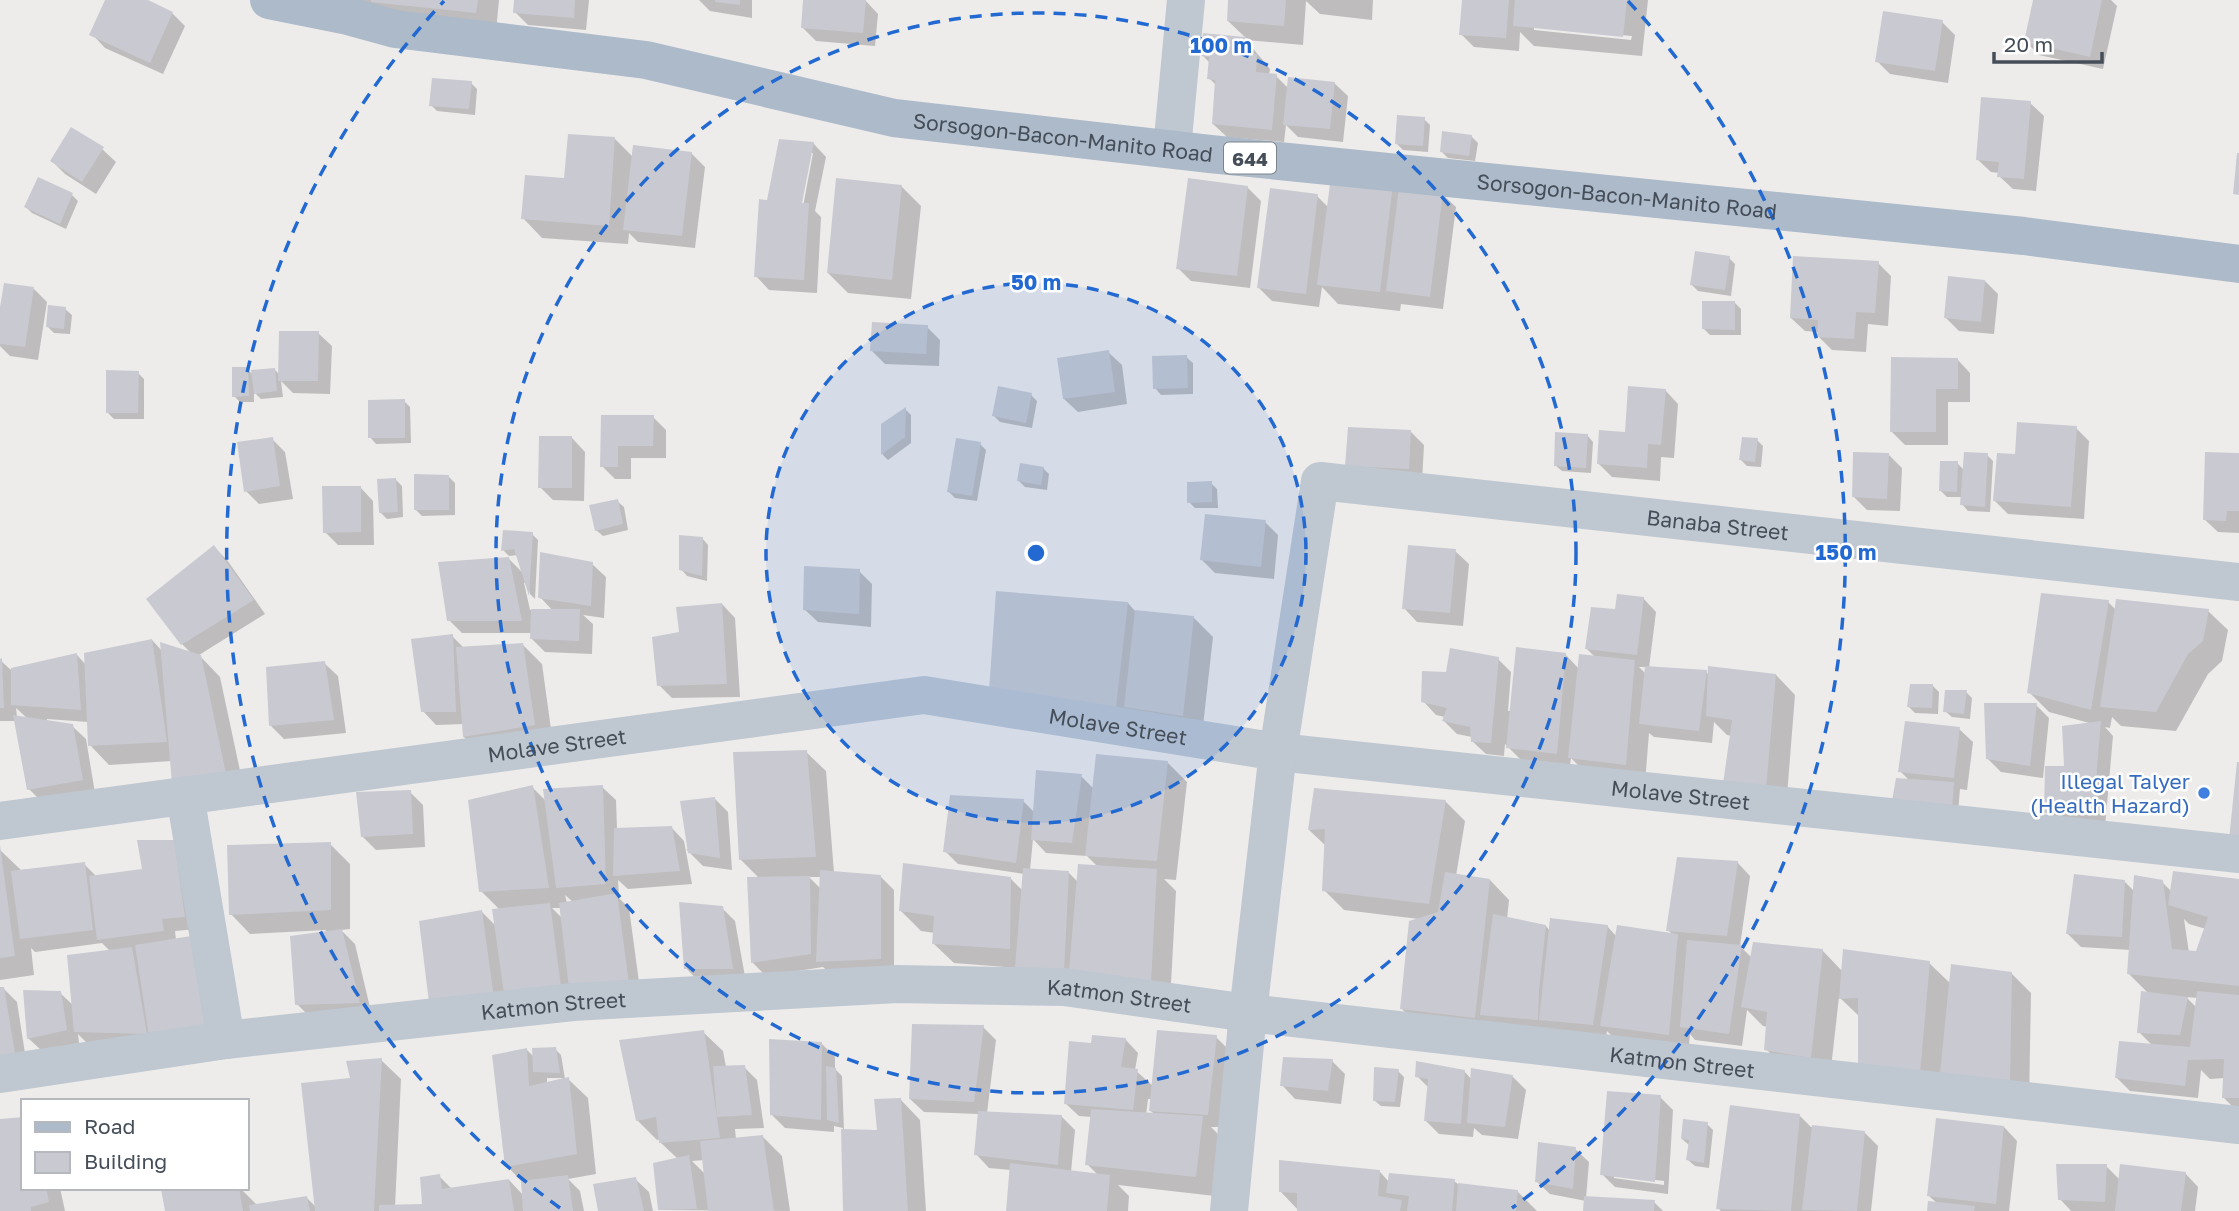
<svg xmlns="http://www.w3.org/2000/svg" width="2239" height="1211" font-family="'Golos Text',sans-serif">
<rect width="100%" height="100%" fill="#eeeceb"/>
<path fill="#0003" fill-rule="evenodd" d="M 107,0 L 143,0 L 172,13 L 185,26 L 163,74 L 105,48 L 92,34 Z
M 346,0 L 499,0 L 496,32 Z
M 516,0 L 589,0 L 586,30 L 528,25 L 515,12 Z
M 699,0 L 752,0 L 752,18 L 710,11 Z
M 805,0 L 865,0 L 878,14 L 875,46 L 816,41 L 803,28 Z
M 1230,0 L 1373,0 L 1372,20 L 1320,14 L 1306,1 L 1303,45 L 1246,40 L 1270,69 L 1269,75 L 1276,76 L 1288,88 L 1334,83 L 1348,96 L 1343,142 L 1298,137 L 1286,125 L 1284,142 L 1227,137 L 1213,124 L 1217,86 L 1209,78 L 1210,63 L 1203,56 L 1204,35 L 1247,39 L 1228,21 Z
M 1463,0 L 1648,0 L 1642,56 L 1534,46 L 1520,32 L 1519,51 L 1474,47 L 1461,34 ZM 1534,27 L 1632,36 L 1631,40 L 1534,30 Z
M 2035,0 L 2111,0 L 2117,6 L 2103,69 L 2039,55 L 2026,42 Z
M 1942,22 L 1955,35 L 1948,83 L 1890,74 L 1877,61 Z
M 471,83 L 477,89 L 475,115 L 437,111 L 431,105 Z
M 2030,103 L 2044,116 L 2036,191 L 2013,189 L 1999,176 L 2000,173 L 1991,172 L 1977,159 Z
M 1424,119 L 1430,125 L 1428,152 L 1403,150 L 1397,144 Z
M 1471,136 L 1478,143 L 1475,161 L 1448,158 L 1442,152 Z
M 615,139 L 633,157 L 691,153 L 705,167 L 695,248 L 638,242 L 629,233 L 628,244 L 542,238 L 523,218 Z
M 813,143 L 826,157 L 815,211 L 821,217 L 817,293 L 769,290 L 756,276 L 769,202 ZM 810,153 L 813,153 L 802,212 L 798,211 Z
M 102,149 L 116,162 L 96,194 L 65,174 L 52,161 Z
M 1332,178 L 1442,194 L 1456,207 L 1443,309 L 1401,304 L 1400,311 L 1338,304 L 1322,287 L 1319,307 L 1272,301 L 1259,288 L 1317,196 L 1328,207 Z
M 901,186 L 921,206 L 911,299 L 848,293 L 828,273 Z
M 1247,187 L 1261,201 L 1250,288 L 1191,281 L 1178,268 Z
M 72,195 L 78,201 L 66,229 L 32,213 L 26,207 Z
M 1729,258 L 1735,264 L 1731,296 L 1698,291 L 1692,285 Z
M 1878,263 L 1891,276 L 1888,326 L 1868,324 L 1866,352 L 1832,350 L 1819,337 L 1819,332 L 1805,331 L 1791,318 Z
M 1985,281 L 1998,294 L 1994,334 L 1959,331 L 1946,318 Z
M 34,289 L 47,302 L 38,360 L 10,356 L 0,346 L 0,319 Z
M 1735,303 L 1741,309 L 1741,335 L 1710,335 L 1704,329 Z
M 65,309 L 72,315 L 70,334 L 54,333 L 48,327 Z
M 927,327 L 940,340 L 939,366 L 885,364 L 872,351 Z
M 318,333 L 332,346 L 330,394 L 293,393 L 281,381 L 283,397 L 261,399 L 254,392 L 254,402 L 240,402 L 234,396 L 247,369 L 254,376 L 274,369 L 280,375 Z
M 1108,352 L 1122,365 L 1127,404 L 1078,412 L 1064,399 Z
M 1186,357 L 1193,363 L 1193,394 L 1161,395 L 1155,388 Z
M 1957,359 L 1970,373 L 1970,402 L 1948,402 L 1948,445 L 1905,445 L 1892,432 Z
M 138,373 L 144,379 L 144,419 L 114,419 L 108,413 Z
M 1665,390 L 1678,404 L 1674,458 L 1661,457 L 1660,481 L 1612,477 L 1599,464 Z
M 1031,395 L 1037,401 L 1032,428 L 1000,422 L 994,416 Z
M 404,401 L 410,407 L 411,443 L 376,444 L 370,437 Z
M 905,409 L 911,415 L 911,443 L 888,460 L 883,455 L 883,424 Z
M 603,417 L 653,417 L 666,430 L 666,458 L 631,458 L 631,479 L 615,479 L 602,466 Z
M 2076,428 L 2089,441 L 2084,519 L 2008,514 L 1995,501 L 2017,456 Z
M 1411,432 L 1424,445 L 1422,482 L 1347,465 Z
M 1587,435 L 1593,442 L 1591,473 L 1562,471 L 1555,465 Z
M 572,438 L 585,452 L 584,501 L 553,500 L 540,487 Z
M 272,439 L 285,452 L 293,499 L 259,504 L 246,491 Z
M 1757,440 L 1763,446 L 1761,467 L 1747,466 L 1741,460 Z
M 980,444 L 986,450 L 977,501 L 955,498 L 949,492 Z
M 1889,455 L 1902,468 L 1900,511 L 1867,510 L 1854,497 Z
M 1987,455 L 1993,461 L 1990,512 L 1968,511 L 1962,504 L 1963,497 L 1947,497 L 1941,491 L 1957,463 L 1964,470 Z
M 2239,455 L 2239,533 L 2218,532 L 2204,519 Z
M 1043,468 L 1049,474 L 1047,490 L 1025,487 L 1019,481 Z
M 448,476 L 455,483 L 455,515 L 422,516 L 416,510 Z
M 395,479 L 402,486 L 403,517 L 387,519 L 380,512 Z
M 1211,483 L 1217,489 L 1218,508 L 1195,508 L 1189,502 Z
M 360,487 L 373,501 L 374,545 L 338,545 L 325,532 Z
M 617,501 L 624,507 L 628,530 L 603,536 L 596,530 Z
M 1265,522 L 1278,535 L 1274,579 L 1215,573 L 1202,560 Z
M 532,534 L 538,540 L 535,599 L 530,594 L 527,582 L 524,583 L 530,610 L 553,611 L 540,597 L 592,564 L 606,577 L 604,618 L 583,615 L 593,624 L 592,654 L 545,652 L 532,639 L 532,633 L 462,633 L 449,620 L 509,559 L 524,574 L 518,555 L 509,556 L 503,550 Z
M 702,538 L 708,545 L 707,581 L 687,576 L 681,569 Z
M 214,547 L 227,560 L 265,614 L 199,655 L 220,677 L 245,794 L 172,761 L 109,765 L 90,745 L 89,722 L 47,719 L 47,722 L 72,726 L 86,739 L 95,793 L 42,802 L 29,789 L 15,721 L 0,721 L 0,660 L 11,670 L 77,655 L 86,665 L 152,640 L 163,652 L 192,654 L 182,644 ZM 16,708 L 28,719 L 17,717 Z
M 1455,551 L 1469,564 L 1463,626 L 1417,622 L 1404,608 Z
M 859,571 L 872,584 L 871,627 L 818,622 L 804,609 Z
M 1643,598 L 1656,612 L 1649,668 L 1706,672 L 1709,675 L 1776,675 L 1795,695 L 1786,808 L 1745,803 L 1732,736 L 1727,735 L 1714,722 L 1712,743 L 1654,737 L 1649,733 L 1645,783 L 1590,777 L 1571,758 L 1570,766 L 1521,760 L 1505,744 L 1504,756 L 1486,754 L 1472,741 L 1472,737 L 1457,734 L 1444,721 L 1445,717 L 1436,715 L 1423,701 L 1448,674 L 1498,659 L 1511,672 L 1508,711 L 1511,711 L 1565,654 L 1579,669 L 1596,658 L 1587,649 L 1616,611 ZM 1639,667 L 1647,667 L 1646,674 Z
M 2108,602 L 2116,610 L 2208,611 L 2228,630 L 2222,661 L 2208,674 L 2176,731 L 2121,726 L 2112,717 L 2110,728 L 2105,727 L 2113,736 L 2105,827 L 2059,825 L 2046,812 L 2066,767 L 2093,724 L 2049,712 L 2029,692 Z
M 1128,603 L 1136,612 L 1193,617 L 1213,637 L 1202,735 L 1010,710 Z
M 722,604 L 735,618 L 740,697 L 672,698 L 659,685 L 681,634 Z
M 452,636 L 465,649 L 523,645 L 542,664 L 553,744 L 484,756 L 464,737 L 464,724 L 436,725 L 423,711 Z
M 324,663 L 338,676 L 346,733 L 284,739 L 271,726 Z
M 1933,686 L 1939,692 L 1938,714 L 1915,713 L 1909,707 Z
M 1966,692 L 1972,698 L 1970,719 L 1952,717 L 1945,711 Z
M 2036,705 L 2049,718 L 2043,778 L 2001,772 L 1987,758 Z
M 1959,729 L 1973,742 L 1967,790 L 1960,789 L 1958,813 L 1909,780 L 1900,771 Z
M 806,752 L 826,771 L 834,873 L 881,877 L 894,890 L 894,972 L 831,974 L 823,967 L 766,976 L 752,962 L 760,879 L 741,860 ZM 809,877 L 821,877 L 821,889 Z
M 1168,763 L 1187,782 L 1176,880 L 1164,879 L 1176,891 L 1170,1002 L 1018,968 L 954,963 L 934,944 L 935,933 L 921,931 L 901,911 L 1011,879 L 1023,891 L 1024,874 L 958,864 L 945,851 L 1023,801 L 1035,813 L 1081,776 L 1094,789 ZM 1033,839 L 1046,853 L 1087,856 L 1098,867 L 1079,883 L 1069,873 L 1030,870 Z
M 532,787 L 546,801 L 602,787 L 616,800 L 617,829 L 671,827 L 684,841 L 692,884 L 628,889 L 618,880 L 619,898 L 629,908 L 641,997 L 452,1030 L 482,912 L 496,926 L 500,910 L 481,891 ZM 565,895 L 573,902 L 567,903 ZM 552,908 L 561,908 L 562,918 Z
M 410,792 L 423,805 L 425,847 L 376,850 L 363,837 Z
M 715,799 L 728,812 L 732,870 L 703,866 L 687,850 Z
M 1446,802 L 1465,821 L 1456,876 L 1490,880 L 1509,900 L 1507,919 L 1546,926 L 1550,931 L 1607,926 L 1616,936 L 1673,935 L 1668,930 L 1737,862 L 1750,876 L 1740,946 L 1752,958 L 1822,950 L 1843,972 L 1929,963 L 1951,984 L 2011,973 L 2031,993 L 2029,1102 L 1939,1092 L 1839,997 L 1830,1077 L 1786,1069 L 1766,1049 L 1768,1027 L 1763,1026 L 1747,1010 L 1742,1046 L 1695,1040 L 1690,1034 L 1688,1054 L 1621,1045 L 1607,1031 L 1606,1038 L 1421,1028 L 1402,1009 L 1419,919 L 1344,910 L 1324,890 L 1326,846 L 1309,830 Z
M 174,842 L 197,929 L 175,931 L 176,940 L 231,1052 L 89,1045 L 78,1034 L 79,1043 L 42,1051 L 28,1038 L 60,993 L 74,1006 L 111,952 L 102,943 L 35,952 L 31,948 L 34,975 L 0,980 L 0,850 L 21,870 L 84,864 L 97,877 L 144,871 Z
M 330,844 L 350,864 L 350,929 L 341,930 L 355,944 L 372,1016 L 310,1017 L 297,1004 L 326,930 L 250,934 L 231,914 Z
M 2239,881 L 2239,1113 L 2224,1098 L 2225,1078 L 2210,1079 L 2201,1070 L 2198,1098 L 2130,1091 L 2117,1078 L 2152,1045 L 2139,1032 L 2149,994 L 2129,974 L 2131,950 L 2081,947 L 2068,934 L 2125,882 L 2134,891 L 2162,882 L 2172,892 ZM 2184,919 L 2189,924 L 2206,929 L 2197,953 L 2189,953 ZM 2186,997 L 2198,998 L 2197,1008 Z
M 722,908 L 735,921 L 746,982 L 699,982 L 686,968 Z
M 0,989 L 4,989 L 17,1002 L 29,1079 L 0,1081 Z
M 983,1027 L 996,1040 L 987,1113 L 1062,1117 L 1075,1130 L 1071,1172 L 1098,1175 L 1087,1164 L 1092,1117 L 1079,1116 L 1065,1103 L 1093,1045 L 1125,1039 L 1138,1053 L 1135,1070 L 1153,1086 L 1216,1037 L 1229,1050 L 1221,1127 L 1211,1127 L 1222,1138 L 1215,1196 L 1118,1185 L 1129,1196 L 1128,1211 L 1007,1211 L 1011,1170 L 989,1168 L 976,1154 L 979,1114 L 924,1112 L 910,1099 ZM 1148,1099 L 1152,1099 L 1150,1110 L 1155,1115 L 1146,1115 Z
M 703,1032 L 723,1051 L 726,1067 L 744,1067 L 757,1080 L 764,1128 L 735,1129 L 736,1139 L 763,1137 L 782,1156 L 790,1211 L 659,1210 L 678,1159 L 661,1143 L 661,1139 L 657,1140 L 637,1120 ZM 704,1160 L 705,1174 L 692,1161 Z
M 822,1044 L 835,1057 L 835,1069 L 842,1076 L 844,1131 L 879,1131 L 901,1100 L 920,1120 L 926,1211 L 844,1211 L 843,1128 L 834,1126 L 834,1132 L 785,1128 L 772,1115 Z
M 555,1049 L 561,1055 L 565,1079 L 568,1079 L 588,1098 L 596,1174 L 568,1179 L 580,1191 L 584,1211 L 167,1211 L 163,1190 L 199,1188 L 240,1188 L 257,1205 L 306,1197 L 317,1208 L 352,1080 L 381,1060 L 401,1079 L 395,1207 L 424,1206 L 439,1176 L 452,1189 L 509,1180 L 523,1195 L 522,1182 L 507,1166 L 527,1050 L 534,1057 ZM 547,1078 L 564,1078 L 547,1083 Z
M 1332,1061 L 1345,1074 L 1341,1104 L 1295,1099 L 1282,1085 Z
M 1398,1071 L 1404,1077 L 1400,1107 L 1381,1106 L 1374,1100 Z
M 1464,1071 L 1472,1080 L 1513,1077 L 1526,1090 L 1518,1139 L 1482,1135 L 1474,1128 L 1473,1137 L 1439,1134 L 1425,1120 L 1429,1088 L 1417,1076 Z
M 1660,1097 L 1673,1110 L 1668,1194 L 1615,1187 L 1602,1174 ZM 1614,1175 L 1664,1181 L 1664,1185 L 1614,1178 Z
M 1800,1116 L 1811,1127 L 1865,1133 L 1878,1146 L 1871,1211 L 1721,1211 L 1718,1208 Z
M 0,1121 L 23,1188 L 60,1188 L 65,1211 L 0,1211 Z
M 1707,1124 L 1713,1130 L 1709,1168 L 1695,1166 L 1688,1160 L 1689,1145 L 1682,1139 Z
M 2004,1127 L 2017,1141 L 2009,1211 L 1929,1211 L 1938,1204 L 1929,1196 Z
M 1575,1149 L 1589,1162 L 1586,1198 L 1654,1202 L 1663,1211 L 1585,1211 L 1586,1201 L 1550,1194 L 1536,1181 Z
M 2106,1166 L 2120,1180 L 2185,1173 L 2198,1187 L 2195,1211 L 2071,1211 L 2060,1199 Z
M 1380,1172 L 1389,1182 L 1454,1181 L 1459,1185 L 1517,1191 L 1537,1211 L 1299,1211 L 1281,1192 Z
M 635,1179 L 649,1192 L 653,1211 L 600,1211 Z"/>
<path fill="#c9cad1" d="M 105,0 L 148,0 L 173,12 L 150,63 L 89,35 Z
M 371,0 L 478,0 L 476,13 L 371,2 Z
M 514,0 L 575,0 L 574,18 L 513,13 Z
M 715,0 L 740,0 L 740,5 L 715,2 Z
M 803,0 L 866,0 L 863,33 L 801,28 Z
M 1228,0 L 1286,0 L 1284,26 L 1227,21 Z
M 1462,0 L 1509,0 L 1506,38 L 1459,35 Z
M 1515,0 L 1627,0 L 1623,37 L 1513,26 Z
M 2033,0 L 2102,0 L 2090,57 L 2024,42 Z
M 1883,11 L 1943,20 L 1935,71 L 1875,62 Z
M 1203,33 L 1245,37 L 1244,53 L 1257,54 L 1256,72 L 1277,74 L 1272,130 L 1212,124 L 1215,80 L 1207,79 L 1209,57 L 1201,56 Z
M 1288,77 L 1335,82 L 1330,129 L 1283,125 Z
M 432,78 L 472,81 L 469,109 L 429,106 Z
M 1981,97 L 2031,101 L 2024,179 L 1997,177 L 1999,162 L 1976,160 Z
M 1397,115 L 1425,117 L 1423,146 L 1395,144 Z
M 71,127 L 104,147 L 82,182 L 50,161 Z
M 1442,131 L 1472,135 L 1469,156 L 1440,152 Z
M 568,134 L 615,137 L 609,226 L 521,219 L 525,175 L 564,178 Z
M 779,139 L 814,142 L 802,203 L 809,203 L 804,280 L 754,277 L 759,199 L 767,200 Z
M 633,145 L 692,152 L 682,236 L 623,230 Z
M 2237,153 L 2239,153 L 2239,195 L 2233,194 Z
M 1331,176 L 1393,184 L 1380,292 L 1317,285 Z
M 38,177 L 73,193 L 60,224 L 24,207 Z
M 836,178 L 902,185 L 892,280 L 827,273 Z
M 1188,178 L 1248,186 L 1237,276 L 1176,269 Z
M 1399,187 L 1443,192 L 1430,297 L 1386,291 Z
M 1270,188 L 1318,194 L 1306,294 L 1257,288 Z
M 1695,251 L 1730,256 L 1725,290 L 1690,285 Z
M 1793,256 L 1879,261 L 1875,313 L 1856,312 L 1854,339 L 1817,337 L 1818,320 L 1790,318 Z
M 1948,276 L 1985,280 L 1981,322 L 1944,318 Z
M 4,283 L 34,287 L 25,347 L 0,344 L 0,307 Z
M 1702,301 L 1735,301 L 1735,330 L 1702,329 Z
M 48,305 L 66,307 L 64,329 L 46,327 Z
M 872,322 L 928,325 L 926,354 L 870,351 Z
M 279,331 L 319,331 L 318,381 L 278,381 Z
M 1109,350 L 1115,392 L 1063,399 L 1057,358 Z
M 1187,355 L 1188,388 L 1153,389 L 1152,356 Z
M 1891,357 L 1958,358 L 1958,389 L 1936,389 L 1936,432 L 1890,432 Z
M 232,367 L 248,367 L 249,396 L 232,397 Z
M 275,368 L 277,391 L 254,394 L 251,370 Z
M 106,370 L 139,371 L 138,413 L 106,413 Z
M 998,386 L 1032,393 L 1026,423 L 992,416 Z
M 1628,386 L 1666,389 L 1661,445 L 1648,444 L 1647,468 L 1597,464 L 1599,430 L 1625,432 Z
M 405,399 L 405,438 L 368,438 L 368,400 Z
M 906,407 L 905,437 L 881,455 L 881,424 Z
M 601,415 L 654,415 L 653,446 L 618,446 L 618,467 L 600,467 Z
M 2017,422 L 2077,426 L 2071,507 L 1993,501 L 1997,453 L 2015,454 Z
M 1348,427 L 1411,430 L 1409,469 L 1345,466 Z
M 1555,432 L 1588,434 L 1586,468 L 1554,466 Z
M 539,436 L 572,436 L 572,488 L 538,488 Z
M 273,437 L 280,486 L 244,492 L 237,442 Z
M 1742,437 L 1758,438 L 1755,462 L 1739,460 Z
M 956,438 L 981,442 L 972,496 L 947,492 Z
M 1853,452 L 1889,453 L 1887,499 L 1852,497 Z
M 1964,452 L 1988,453 L 1985,507 L 1960,505 Z
M 2205,452 L 2239,453 L 2239,511 L 2227,511 L 2226,521 L 2203,520 Z
M 1940,461 L 1958,461 L 1957,492 L 1939,491 Z
M 1020,463 L 1044,467 L 1041,485 L 1017,481 Z
M 414,474 L 449,475 L 449,510 L 414,510 Z
M 396,478 L 398,512 L 379,513 L 377,479 Z
M 1212,481 L 1212,502 L 1187,503 L 1187,482 Z
M 322,486 L 361,486 L 361,532 L 323,533 Z
M 618,499 L 623,524 L 595,531 L 589,505 Z
M 1205,514 L 1266,520 L 1261,567 L 1200,560 Z
M 503,530 L 533,532 L 529,596 L 514,549 L 501,551 Z
M 679,535 L 703,537 L 702,576 L 679,570 Z
M 214,545 L 254,600 L 181,645 L 146,599 Z
M 1408,545 L 1456,549 L 1450,613 L 1402,609 Z
M 540,552 L 593,562 L 591,606 L 538,598 Z
M 509,557 L 522,621 L 447,621 L 438,562 Z
M 804,566 L 860,569 L 859,614 L 803,610 Z
M 996,591 L 1128,602 L 1116,707 L 989,691 Z
M 2041,593 L 2109,600 L 2091,710 L 2027,693 Z
M 1617,594 L 1644,597 L 1637,655 L 1585,649 L 1591,607 L 1615,609 Z
M 2116,599 L 2209,609 L 2203,641 L 2188,654 L 2156,712 L 2100,707 Z
M 722,603 L 727,684 L 657,686 L 652,637 L 679,632 L 676,607 Z
M 531,609 L 580,609 L 579,641 L 530,639 Z
M 1135,610 L 1194,616 L 1183,716 L 1124,707 Z
M 453,634 L 456,712 L 421,712 L 411,639 Z
M 152,639 L 167,742 L 88,746 L 84,653 Z
M 160,642 L 201,655 L 226,774 L 172,784 Z
M 523,643 L 535,725 L 463,737 L 456,647 Z
M 1516,647 L 1566,653 L 1557,754 L 1506,748 Z
M 1450,648 L 1499,657 L 1491,743 L 1471,742 L 1470,727 L 1442,721 L 1447,708 L 1421,702 L 1422,671 L 1446,672 Z
M 77,653 L 81,710 L 11,705 L 11,668 Z
M 1579,654 L 1635,660 L 1626,765 L 1568,758 Z
M 2,658 L 4,708 L 0,708 L 0,659 Z
M 325,661 L 334,720 L 269,726 L 266,667 Z
M 1645,666 L 1707,670 L 1699,731 L 1639,724 Z
M 1708,666 L 1776,674 L 1766,789 L 1723,784 L 1732,720 L 1706,716 Z
M 1910,684 L 1933,684 L 1932,708 L 1907,707 Z
M 1945,690 L 1967,690 L 1964,714 L 1943,712 Z
M 1984,703 L 2037,703 L 2030,766 L 1986,759 Z
M 13,715 L 73,724 L 83,780 L 27,790 Z
M 1905,721 L 1960,727 L 1954,778 L 1898,772 Z
M 2101,721 L 2093,815 L 2044,813 L 2045,766 L 2064,766 L 2062,726 Z
M 807,750 L 816,857 L 739,860 L 733,752 Z
M 1096,754 L 1168,761 L 1157,861 L 1085,856 Z
M 2237,762 L 2239,762 L 2239,840 L 2229,839 Z
M 1036,770 L 1082,774 L 1072,843 L 1031,840 Z
M 1896,778 L 1954,782 L 1952,808 L 1892,801 Z
M 533,785 L 549,888 L 479,892 L 468,800 Z
M 603,785 L 606,884 L 556,888 L 543,789 Z
M 1314,788 L 1446,800 L 1429,904 L 1322,891 L 1325,829 L 1308,830 Z
M 411,790 L 413,834 L 361,837 L 356,792 Z
M 950,795 L 1024,799 L 1016,863 L 943,852 Z
M 715,797 L 720,858 L 688,853 L 680,801 Z
M 672,826 L 680,871 L 613,876 L 614,828 Z
M 137,840 L 174,840 L 185,917 L 162,919 L 164,931 L 97,940 L 89,876 L 142,869 Z
M 331,842 L 331,910 L 229,915 L 227,845 Z
M 0,845 L 15,956 L 0,958 Z
M 1677,857 L 1738,861 L 1727,936 L 1666,931 Z
M 85,862 L 93,930 L 20,939 L 11,871 Z
M 903,863 L 1011,877 L 1010,949 L 932,944 L 934,916 L 899,911 Z
M 1078,864 L 1157,869 L 1151,983 L 1069,971 Z
M 1023,868 L 1069,871 L 1064,972 L 1015,968 Z
M 820,870 L 881,875 L 881,959 L 816,962 Z
M 2173,871 L 2239,879 L 2239,986 L 2127,974 L 2134,875 L 2163,880 L 2172,949 L 2196,951 L 2208,917 L 2168,905 Z
M 1445,872 L 1490,879 L 1475,1018 L 1400,1009 L 1409,921 L 1438,912 Z
M 2074,874 L 2125,880 L 2122,937 L 2066,934 Z
M 810,876 L 811,954 L 751,963 L 747,877 Z
M 617,893 L 629,984 L 570,997 L 559,903 Z
M 679,902 L 723,906 L 733,969 L 684,969 Z
M 550,903 L 563,1002 L 505,1000 L 492,909 Z
M 482,910 L 495,1006 L 430,1011 L 419,921 Z
M 1493,914 L 1546,925 L 1539,990 L 1538,1020 L 1480,1015 Z
M 1550,918 L 1608,925 L 1593,1025 L 1539,1020 Z
M 1617,925 L 1678,934 L 1669,1035 L 1600,1026 Z
M 342,929 L 360,1003 L 295,1005 L 290,936 Z
M 197,935 L 212,1033 L 150,1043 L 135,945 Z
M 1687,940 L 1742,945 L 1729,1034 L 1680,1027 Z
M 1753,942 L 1823,949 L 1811,1058 L 1764,1050 L 1767,1012 L 1741,1007 Z
M 132,947 L 147,1034 L 74,1032 L 67,955 Z
M 1843,949 L 1930,961 L 1920,1074 L 1858,1065 L 1858,998 L 1839,999 Z
M 1951,964 L 2012,972 L 2010,1083 L 1940,1073 Z
M 0,987 L 4,987 L 17,1066 L 0,1067 Z
M 23,990 L 61,991 L 67,1030 L 27,1039 Z
M 2141,991 L 2188,997 L 2180,1035 L 2137,1033 Z
M 2197,991 L 2239,995 L 2239,1098 L 2222,1098 L 2224,1059 L 2188,1060 L 2185,1086 L 2115,1078 L 2119,1041 L 2190,1047 Z
M 912,1024 L 984,1025 L 974,1102 L 909,1099 Z
M 704,1030 L 720,1138 L 659,1143 L 656,1117 L 636,1121 L 619,1040 Z
M 1157,1030 L 1217,1035 L 1208,1115 L 1149,1111 Z
M 1092,1035 L 1126,1038 L 1121,1067 L 1138,1069 L 1133,1110 L 1064,1104 L 1069,1041 L 1091,1043 Z
M 769,1039 L 822,1042 L 821,1120 L 770,1115 Z
M 556,1047 L 560,1073 L 533,1072 L 532,1048 Z
M 527,1048 L 529,1086 L 569,1077 L 577,1154 L 505,1167 L 492,1055 Z
M 1283,1057 L 1333,1059 L 1328,1091 L 1280,1086 Z
M 382,1058 L 374,1211 L 315,1211 L 301,1083 L 350,1078 L 346,1061 Z
M 1416,1061 L 1465,1070 L 1461,1124 L 1424,1121 L 1428,1079 L 1415,1077 Z
M 745,1065 L 752,1115 L 717,1117 L 713,1066 Z
M 826,1066 L 836,1068 L 839,1123 L 827,1120 Z
M 1374,1067 L 1399,1069 L 1395,1102 L 1373,1101 Z
M 1471,1068 L 1513,1075 L 1505,1127 L 1467,1123 Z
M 1607,1091 L 1661,1095 L 1655,1182 L 1600,1175 Z
M 901,1098 L 908,1211 L 843,1211 L 841,1129 L 877,1130 L 874,1099 Z
M 1730,1105 L 1800,1114 L 1791,1211 L 1716,1209 Z
M 1091,1109 L 1203,1116 L 1196,1177 L 1085,1165 Z
M 978,1111 L 1062,1115 L 1058,1165 L 974,1155 Z
M 23,1117 L 23,1188 L 46,1188 L 49,1202 L 31,1207 L 31,1211 L 0,1211 L 0,1119 Z
M 1936,1118 L 2004,1126 L 1996,1204 L 1927,1196 Z
M 1683,1119 L 1708,1122 L 1704,1163 L 1686,1160 L 1689,1140 L 1681,1139 Z
M 1812,1125 L 1865,1131 L 1857,1211 L 1802,1210 Z
M 763,1135 L 774,1211 L 708,1211 L 700,1141 Z
M 1538,1142 L 1576,1147 L 1573,1189 L 1535,1182 Z
M 689,1155 L 697,1209 L 658,1210 L 653,1163 Z
M 1279,1160 L 1380,1170 L 1378,1196 L 1402,1200 L 1400,1211 L 1297,1211 L 1297,1193 L 1279,1192 Z
M 1010,1163 L 1110,1175 L 1107,1211 L 1006,1211 Z
M 2056,1164 L 2107,1164 L 2105,1202 L 2058,1200 Z
M 2120,1164 L 2186,1172 L 2181,1211 L 2115,1211 Z
M 1389,1173 L 1455,1179 L 1452,1211 L 1407,1211 L 1409,1196 L 1386,1193 Z
M 440,1174 L 442,1189 L 509,1179 L 514,1211 L 379,1211 L 379,1205 L 422,1204 L 420,1177 Z
M 568,1175 L 573,1211 L 523,1211 L 521,1181 Z
M 636,1177 L 644,1211 L 598,1211 L 593,1184 Z
M 1458,1183 L 1518,1190 L 1516,1211 L 1456,1211 Z
M 239,1188 L 243,1211 L 165,1211 L 161,1189 Z
M 307,1196 L 310,1211 L 250,1211 L 249,1205 Z
M 1584,1196 L 1655,1200 L 1654,1211 L 1583,1211 Z
M 1928,1201 L 1975,1206 L 1974,1211 L 1927,1211 Z"/>
<g fill="none" stroke-linecap="round" stroke-linejoin="round">
<g stroke="#bfc7d1" stroke-width="38">
<path d="M 1172,149 L 1186,0"/>
<path d="M 185,795 L 226,1040"/>
<path id="s1" d="M 0,821 L 924,695 L 1278,752 L 2239,854"/>
<path id="s2" d="M 0,1074 L 226,1040 L 573,1002 L 897,984 L 1064,987 L 1248,1013 L 2239,1125"/>
<path id="s3" d="M 1229,1211 L 1248,1013 L 1278,752 L 1320,481 L 2239,582"/>
</g>
<path stroke="#acbaca" stroke-width="38" id="s4" d="M 269,0 L 344,15 L 395,29 L 646,60 L 894,118 L 1210,154 L 2024,236 L 2239,264"/>
</g>
<circle cx="1036" cy="553" r="270" fill="#2269d2" fill-opacity=".12"/>
<g fill="none" stroke="#2269d2" stroke-width="3.5" stroke-dasharray="12 9">
<circle cx="1036" cy="553" r="270"/>
<circle cx="1036" cy="553" r="540"/>
<path d="M560 1208A810 810 0 0 1 444 1M1628 1A810 810 0 0 1 1512 1208"/>
</g>
<circle fill="#3f7fe0" stroke="#fff" stroke-width="2.5" cx="2204" cy="793" r="7"/>
<g text-anchor="middle" dominant-baseline="central" stroke-width="5" stroke-linejoin="round" paint-order="stroke">
<rect fill="#fff" stroke="#7d838a" stroke-width="2" x="1224" y="142.5" width="52" height="31" rx="5"/>
<g font-size="19" font-weight="bold" fill="#454e58">
<text x="1250" y="158">644</text>
</g>
<g font-size="21" fill="#454e58" stroke="#fff">
<text stroke="none"><textPath href="#s4" startOffset="807">Sorsogon-Bacon-Manito Road</textPath></text>
<text stroke="none"><textPath href="#s4" startOffset="1374">Sorsogon-Bacon-Manito Road</textPath></text>
<text stroke="none"><textPath href="#s3" startOffset="1136">Banaba Street</textPath></text>
<text stroke="none"><textPath href="#s1" startOffset="1129">Molave Street</textPath></text>
<text stroke="none"><textPath href="#s1" startOffset="562">Molave Street</textPath></text>
<text stroke="none"><textPath href="#s1" startOffset="1696">Molave Street</textPath></text>
<text stroke="none"><textPath href="#s2" startOffset="1125">Katmon Street</textPath></text>
<text stroke="none"><textPath href="#s2" startOffset="558">Katmon Street</textPath></text>
<text stroke="none"><textPath href="#s2" startOffset="1692">Katmon Street</textPath></text>
</g>
<g font-size="21" fill="#366cbe" stroke="#fff" text-anchor="end">
<text x="2190" y="781">Illegal Talyer<tspan x="2190" dy="24">(Health Hazard)</tspan></text>
</g>
</g>
<circle cx="1036" cy="553" r="10" fill="#2269d2" stroke="#fff" stroke-width="3.5"/>
<g font-size="21" text-anchor="middle" font-weight="bold" fill="#2269d2" stroke="#fff" stroke-width="5" stroke-linejoin="round" paint-order="stroke">
<text x="1221" y="53">100 m</text>
<text x="1036" y="290">50 m</text>
<text x="1846" y="560">150 m</text>
</g>
<rect x="21" y="1099" width="228" height="91" fill="#ffffff" stroke="#b5b8bc" stroke-width="2"/>
<rect x="35" y="1122" width="35" height="10" fill="#acbaca" stroke="#b5b8bc" stroke-width="2"/>
<text x="84" y="1134" font-size="21" fill="#454e58">Road</text>
<rect x="35" y="1152" width="35" height="21" fill="#c9cad1" stroke="#b5b8bc" stroke-width="2"/>
<text x="84" y="1169" font-size="21" fill="#454e58">Building</text>
<path d="M1994 52v10h108v-10" fill="none" stroke="#454e58" stroke-width="3.5"/>
<text x="2004" y="52" font-size="21" fill="#454e58" stroke="#ffffff" stroke-width="5" paint-order="stroke">20 m</text>
</svg>
